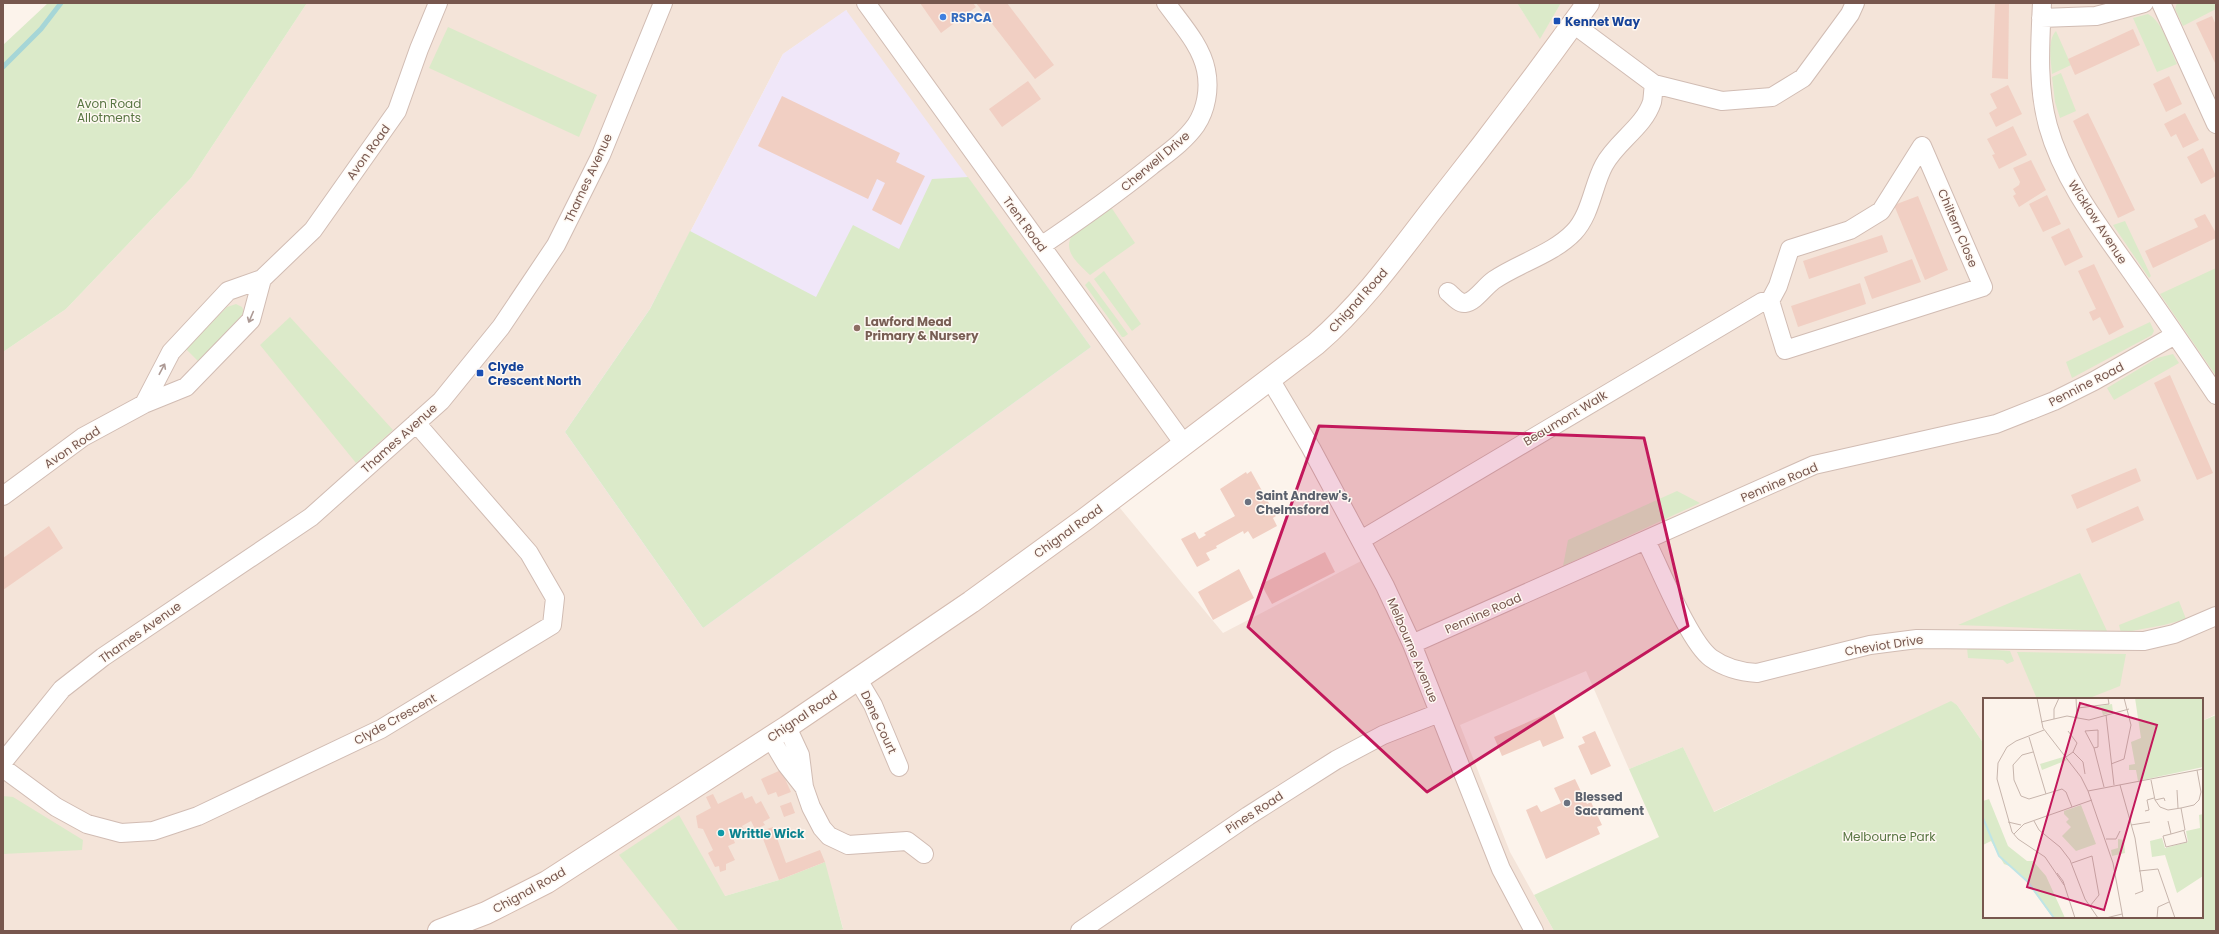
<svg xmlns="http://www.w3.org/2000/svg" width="2219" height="934" font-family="Poppins,sans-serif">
<rect width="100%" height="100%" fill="#fcf3eb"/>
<path fill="#f4e4d9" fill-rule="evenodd" d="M 307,3 L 1517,3 L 1540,38 L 1561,3 L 2216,3 L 2216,714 L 2202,721 L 2202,699 L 1984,699 L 1984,744 L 1957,705 L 1951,702 L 1713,812 L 1683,747 L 1629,769 L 1586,671 L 1460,725 L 1510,852 L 1554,931 L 837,931 L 843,928 L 824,862 L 779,880 L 725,896 L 678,929 L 679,931 L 3,931 L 3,352 L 66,309 L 191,178 ZM 847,10 L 703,628 L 565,432 L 650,309 L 783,54 ZM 1267,389 L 1306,454 L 1363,560 L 1223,633 L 1115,502 Z"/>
<path fill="#f0e7f9" d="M 846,10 L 1091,347 L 703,628 L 565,432 L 650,309 L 783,54 Z"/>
<path fill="#dbeac9" d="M 48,3 L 307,3 L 191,178 L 66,309 L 3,352 L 3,45 Z
M 1517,3 L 1561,3 L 1540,39 Z
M 2177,3 L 2216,3 L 2216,9 L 2183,26 L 2175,9 Z
M 2148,14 C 2163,22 2170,49 2177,64 L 2157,72 L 2133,18 Z
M 448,27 L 597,95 L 579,137 L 429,68 Z
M 2056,31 L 2071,65 L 2052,74 C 2051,62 2047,40 2056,31 Z
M 2061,73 L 2076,111 L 2060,118 L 2055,102 L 2052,77 Z
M 968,177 L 1091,347 L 703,628 L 565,432 L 650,309 L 690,231 L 816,297 L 853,225 L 899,249 L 932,179 Z
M 1111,207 L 1135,243 L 1090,275 C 1079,264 1061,251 1073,234 Z
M 2125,221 L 2151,276 L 2149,278 L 2113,225 Z
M 2216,268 L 2216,376 L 2160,294 Z
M 1104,271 L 1141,324 L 1132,331 L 1094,279 Z
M 1089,281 L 1128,334 L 1124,337 L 1122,337 L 1085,285 Z
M 236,304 L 242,307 L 245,314 L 201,364 L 186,349 L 227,307 Z
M 290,317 L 393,430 L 356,463 L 260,345 Z
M 2150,322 L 2154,331 L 2152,335 L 2072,378 L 2066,362 Z
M 2173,354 L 2179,363 L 2114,400 L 2107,388 L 2157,358 Z
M 1677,491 L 1700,503 L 1563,566 L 1568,540 Z
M 2080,573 L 2107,631 L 1958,625 Z
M 2179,601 L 2186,619 L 2164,625 L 2121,633 L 2119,625 Z
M 1967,648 L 2010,651 L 2014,661 L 2007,664 L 2003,660 L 1968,658 Z
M 2017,652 L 2126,654 L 2120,686 L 2087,699 L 2037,699 Z
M 1951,701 L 1957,705 L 1984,744 L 1984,917 L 2202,917 L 2202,721 L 2216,715 L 2216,931 L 1554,931 L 1534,895 L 1659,837 L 1629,769 L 1683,747 L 1714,812 Z
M 3,796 L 13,797 L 83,840 L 82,850 L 3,854 Z
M 679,815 L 725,896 L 779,880 L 825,862 L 843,929 L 837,931 L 679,931 L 619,855 Z"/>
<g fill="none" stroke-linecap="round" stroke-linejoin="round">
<path stroke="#a6d6d7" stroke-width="5" d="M 3,67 L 41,29 L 61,3"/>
</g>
<path fill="#f1cfc3" d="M 920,3 L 973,3 L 976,7 L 941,33 Z
M 976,3 L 1007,3 L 1054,65 L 1035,79 Z
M 1995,3 L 2009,3 L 2008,79 L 1992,78 Z
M 2212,16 L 2216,25 L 2216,65 L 2196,23 Z
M 2133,29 L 2140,45 L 2075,75 L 2068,59 Z
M 2169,76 L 2182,104 L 2166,112 L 2153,84 Z
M 1028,81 L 1041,99 L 1002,127 L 989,109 Z
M 2008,85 L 2022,114 L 1996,127 L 1989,113 L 1997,108 L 1990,94 Z
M 782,96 L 900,153 L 896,162 L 925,176 L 901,225 L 872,210 L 885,183 L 877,179 L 868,199 L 758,146 Z
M 2088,113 L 2135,210 L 2118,218 L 2073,121 Z
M 2185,113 L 2199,140 L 2183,148 L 2176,134 L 2171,137 L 2164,124 Z
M 2013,126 L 2027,155 L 1999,169 L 1992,155 L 1995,154 L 1987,139 Z
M 2203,148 L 2216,176 L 2201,184 L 2187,157 Z
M 2031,160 L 2046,190 L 2019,207 L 2013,196 L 2016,194 L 2013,189 L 2019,185 L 2020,182 L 2013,168 Z
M 2047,195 L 2061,224 L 2043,232 L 2029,204 Z
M 1918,196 L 1948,270 L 1925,280 L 1894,205 Z
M 2205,214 L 2216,233 L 2216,238 L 2153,268 L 2145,251 L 2198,227 L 2194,219 Z
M 2069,228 L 2083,257 L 2065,266 L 2051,237 Z
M 1882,235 L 1888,252 L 1809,279 L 1803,261 Z
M 1912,259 L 1921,282 L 1872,299 L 1864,277 Z
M 2094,264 L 2124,327 L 2109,335 L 2100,317 L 2093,321 L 2089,312 L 2096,309 L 2078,271 Z
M 1860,283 L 1866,304 L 1798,327 L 1791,306 Z
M 2170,375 L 2213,473 L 2197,480 L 2154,383 Z
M 2136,468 L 2141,481 L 2077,509 L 2071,495 Z
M 1251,471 L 1276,516 L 1273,518 L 1277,526 L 1253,539 L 1248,531 L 1244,534 L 1243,531 L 1216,546 L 1217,548 L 1206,553 L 1210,560 L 1197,567 L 1181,539 L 1195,532 L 1199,539 L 1206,535 L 1204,533 L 1235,516 L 1220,489 L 1246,472 L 1247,474 Z
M 2138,506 L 2144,520 L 2092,543 L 2086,529 Z
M 49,526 L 63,548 L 3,590 L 3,558 Z
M 1325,552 L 1335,572 L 1272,604 L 1261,584 Z
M 1239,569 L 1254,598 L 1213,620 L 1198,592 Z
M 1553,711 L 1564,738 L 1543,747 L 1540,740 L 1502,756 L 1494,737 Z
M 1595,731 L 1611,766 L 1591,775 L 1578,746 L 1585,743 L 1582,737 Z
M 781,770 L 791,792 L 778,797 L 776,792 L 768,795 L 761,779 Z
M 1575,779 L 1587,804 L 1591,802 L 1602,825 L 1597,827 L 1600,834 L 1546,859 L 1526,810 L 1537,805 L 1541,812 L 1561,803 L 1554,788 Z
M 742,792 L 745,799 L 752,796 L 756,804 L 761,801 L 770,818 L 763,822 L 765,825 L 755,829 L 751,821 L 742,826 L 744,830 L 732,836 L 735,843 L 728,846 L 735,860 L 726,864 L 726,870 L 720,872 L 719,866 L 715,867 L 708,853 L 713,850 L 703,829 L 698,828 L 696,816 L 711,808 L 706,797 L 713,794 L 718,804 Z
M 791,802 L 795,813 L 784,817 L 780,806 Z
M 773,827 L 786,863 L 820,850 L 825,862 L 779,880 L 760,831 Z"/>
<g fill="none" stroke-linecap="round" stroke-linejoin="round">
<defs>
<path id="street" d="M 866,3 L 1184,444
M 2042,3 C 2040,44 2037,86 2048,126 C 2063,180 2098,225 2130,270 C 2159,311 2188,353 2216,395
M 2161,3 L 2216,124
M 2041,18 L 2096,16 L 2144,3
M 1572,23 L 1654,84 L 1722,101 L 1772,97 L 1803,78 L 1850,14 L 1855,3
M 1922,146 L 1983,287 L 1785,350 L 1770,301 L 1778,286 L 1790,249 L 1850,230 L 1881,211 Z
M 1041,246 C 1078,221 1115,195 1151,166 C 1166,154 1184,142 1196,125 C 1206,110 1210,89 1206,70 C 1201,45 1181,24 1166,3
M 1448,292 C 1452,295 1459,304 1465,303 C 1475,302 1485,286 1494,280 C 1519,263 1553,254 1574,232 C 1591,214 1593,185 1604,165 C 1616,142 1644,127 1652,102 C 1653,97 1653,90 1654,84
M 1270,379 L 1311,448 L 1385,586 L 1412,644 L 1501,869 L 1534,931
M 144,404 L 171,352 L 228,291 L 262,279 L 313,230 L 397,111 L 419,49 L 438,3
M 3,496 L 83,437 L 144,404 L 186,387 L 251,320 L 262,279
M 1361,540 L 1762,302 L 1770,301
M 1646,541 C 1660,568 1689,642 1711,658 C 1725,668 1740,672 1757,673 L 1870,645 L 1917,639 L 2144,641 L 2174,634 L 2216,616
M 1412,644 L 1814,465 L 1996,424 L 2054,401 L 2094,381 L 2175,335
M 857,678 L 873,705 L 899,767
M 787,727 L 800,755 L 804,787 L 811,807 L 822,828 L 829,836 L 848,845 L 907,841 L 924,854
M 770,737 L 786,764 L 804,787
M 3,762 L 62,689 L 103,657 L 311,517 L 441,401 L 501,327 L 556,245 L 601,155 L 663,3
M 3,768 L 56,807 L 87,824 L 121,833 L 153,831 L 198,816 L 381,729 L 552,625 L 555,598 L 529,553 L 416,423
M 1080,931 L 1248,816 L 1336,760 L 1383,735 L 1439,713"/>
<path id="secondary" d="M 439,931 L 486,913 L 547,882 L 787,727 L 971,602 L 1084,520 L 1316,344 C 1361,305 1395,258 1431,211 C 1485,143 1537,74 1588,3"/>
</defs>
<use href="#street" stroke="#d1bcb3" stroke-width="20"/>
<use href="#secondary" stroke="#d4bbb0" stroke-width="24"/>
<use href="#street" stroke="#fff" stroke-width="18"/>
<use href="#secondary" stroke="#fff" stroke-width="22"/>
</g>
<defs><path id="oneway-shaft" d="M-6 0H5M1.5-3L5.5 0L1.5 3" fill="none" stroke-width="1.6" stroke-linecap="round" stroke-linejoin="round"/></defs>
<g stroke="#ad9a95">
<use href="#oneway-shaft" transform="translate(251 317) rotate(113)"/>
<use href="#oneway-shaft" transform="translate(162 369) rotate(-62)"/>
</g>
<path fill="#c2185b" fill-opacity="0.2" stroke="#c2185b" stroke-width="3" stroke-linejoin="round" d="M 1319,426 L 1644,438 L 1688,626 L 1427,792 L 1248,627 Z"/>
<circle fill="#3f7fe0" stroke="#fef8f2" stroke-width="1.5" cx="943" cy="17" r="4"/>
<g fill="#1a4fb4" stroke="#fef8f2" stroke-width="1.5">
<rect x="1553" y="17" width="8" height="8" rx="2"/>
<rect x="476" y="369" width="8" height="8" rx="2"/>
</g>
<circle fill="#8d6e63" stroke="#fef8f2" stroke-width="1.5" cx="857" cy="328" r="4"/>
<g fill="#6b7280" stroke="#fef8f2" stroke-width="1.5">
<circle cx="1248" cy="502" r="4"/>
<circle cx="1567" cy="803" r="4"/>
</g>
<circle fill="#0f9aa8" stroke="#fef8f2" stroke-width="1.5" cx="721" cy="833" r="4"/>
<g text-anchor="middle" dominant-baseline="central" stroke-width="3" stroke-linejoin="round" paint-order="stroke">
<g font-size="12" font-weight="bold" fill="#366cbe" stroke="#fef8f2" text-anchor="start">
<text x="951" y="17">RSPCA</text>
</g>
<g font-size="12" font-weight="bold" fill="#164399" stroke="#fef8f2" text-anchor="start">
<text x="1565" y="21">Kennet Way</text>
<text x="488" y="366">Clyde<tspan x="488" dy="14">Crescent North</tspan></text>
</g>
<g font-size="12" fill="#597643" stroke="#fef8f2">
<text x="109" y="103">Avon Road<tspan x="109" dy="14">Allotments</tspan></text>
<text x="1889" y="836">Melbourne Park</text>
</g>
<g font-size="12" fill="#77574e" stroke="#fef8f2">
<text transform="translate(368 152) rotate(-54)">Avon Road</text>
<text transform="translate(1155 161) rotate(-40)">Cherwell Drive</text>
<text transform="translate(588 178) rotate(-65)">Thames Avenue</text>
<text transform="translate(2098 222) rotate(57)">Wicklow Avenue</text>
<text transform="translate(1025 224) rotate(54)">Trent Road</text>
<text transform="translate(1958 228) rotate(67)">Chiltern Close</text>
<text transform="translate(1358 300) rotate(-48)">Chignal Road</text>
<text transform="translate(2086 384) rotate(-27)">Pennine Road</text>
<text transform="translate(1565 418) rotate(-31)">Beaumont Walk</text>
<text transform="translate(399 438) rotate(-42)">Thames Avenue</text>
<text transform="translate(72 447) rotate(-34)">Avon Road</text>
<text transform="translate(1779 482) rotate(-23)">Pennine Road</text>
<text transform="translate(1068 531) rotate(-36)">Chignal Road</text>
<text transform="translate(1483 613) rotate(-24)">Pennine Road</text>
<text transform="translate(140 632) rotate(-35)">Thames Avenue</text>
<text transform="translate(1884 645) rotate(-9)">Cheviot Drive</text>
<text transform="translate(1413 650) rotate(67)">Melbourne Avenue</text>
<text transform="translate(802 716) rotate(-34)">Chignal Road</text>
<text transform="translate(395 719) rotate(-29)">Clyde Crescent</text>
<text transform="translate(879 722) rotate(65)">Dene Court</text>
<text transform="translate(1254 812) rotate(-33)">Pines Road</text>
<text transform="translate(529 890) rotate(-29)">Chignal Road</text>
</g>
<g font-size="12" font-weight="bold" fill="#785e54" stroke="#fef8f2" text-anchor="start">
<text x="865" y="321">Lawford Mead<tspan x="865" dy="14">Primary &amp; Nursery</tspan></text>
</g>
<g font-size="12" font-weight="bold" fill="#5b616d" stroke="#fef8f2" text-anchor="start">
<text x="1256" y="495">Saint Andrew's,<tspan x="1256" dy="14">Chelmsford</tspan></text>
<text x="1575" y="796">Blessed<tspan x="1575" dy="14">Sacrament</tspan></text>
</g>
<g font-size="12" font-weight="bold" fill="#0d838f" stroke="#fef8f2" text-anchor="start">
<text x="729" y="833">Writtle Wick</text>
</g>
</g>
<g transform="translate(1983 698)">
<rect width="220" height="220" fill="#fcf3eb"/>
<path d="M 152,0 L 220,0 L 220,69 L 155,83 L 153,72 L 146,72 L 146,67 L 152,66 L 148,44 L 158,40 ZM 129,6 L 130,14 L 120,17 L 118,10 L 111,9 ZM 80,59 L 84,62 L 59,72 L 57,66 ZM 6,101 L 25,148 L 44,163 L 50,163 L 63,178 L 82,220 L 70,220 L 44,184 L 29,169 L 21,166 L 8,143 L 0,147 L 0,103 ZM 98,107 L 113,146 L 93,153 L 79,138 L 88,129 L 83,124 L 86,121 L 81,116 L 81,113 ZM 220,116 L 220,178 L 194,195 L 182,157 L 169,159 L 167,143 L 179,140 L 182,150 L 205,144 L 203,133 L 217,130 L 216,117 ZM 135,141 L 141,142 L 142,155 L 129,158 L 128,152 L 135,150 Z" fill="#dbeac9"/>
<path fill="none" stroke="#bfe5e6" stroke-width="2" d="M 0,120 L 16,158 L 45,184 L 71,220"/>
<path fill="none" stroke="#c7b5ac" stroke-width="1" d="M 54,0 L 60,30 L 98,79 L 105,93 L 130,165 L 140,220M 93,0 L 94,20M 95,10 L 126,6 L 125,0M 123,17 L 131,87M 71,21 L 71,11 L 76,0M 58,24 L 84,18 L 106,22 L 146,11M 61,32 L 33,43 L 24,49 L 15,65 L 14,81 L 29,134 L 35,141 L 62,159 L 81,187M 115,32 L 115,49 L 111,50 L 102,33 ZM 46,39 L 63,96M 111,50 L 121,89M 50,54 L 39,57 L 30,67 L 31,82 L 38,98 L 46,101 L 79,91 L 83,94 L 89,109M 90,54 L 100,64 L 102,76M 83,59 L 90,54 L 94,45 L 85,33M 128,66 L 141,61 L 148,27 L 141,0M 168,82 L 172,102 L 177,109 L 185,112 L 198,110 L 211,107 L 216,102 L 218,94 L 214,72M 137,87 L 152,140 L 160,193 L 152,196M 194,92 L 195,110M 105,93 L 220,71M 172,102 L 181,100 L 182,103M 162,113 L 166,112 L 164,102 L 171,100M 51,123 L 56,132 L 77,149 L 87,162 L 102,201 L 115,220M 185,123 L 188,136 L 180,138 L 183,149 L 204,144 L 201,133M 25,124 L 38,127M 148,127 L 167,124M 31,136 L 41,126 L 109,102M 188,136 L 202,132 L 198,110M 123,141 L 133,141 L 137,133M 89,165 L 109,158 L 116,197 L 107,208M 156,173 L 175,171 L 192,220M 74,175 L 80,183 L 92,220M 123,220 L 139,216M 174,220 L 175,209 L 186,204"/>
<path fill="#c2185b" fill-opacity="0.15" stroke="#c2185b" stroke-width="2" d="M 97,5 L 174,27 L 121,212 L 44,189 Z"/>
<rect width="220" height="220" fill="none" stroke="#77574e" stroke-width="2"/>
</g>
<rect width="2219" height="934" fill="none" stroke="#77574e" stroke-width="8"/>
</svg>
